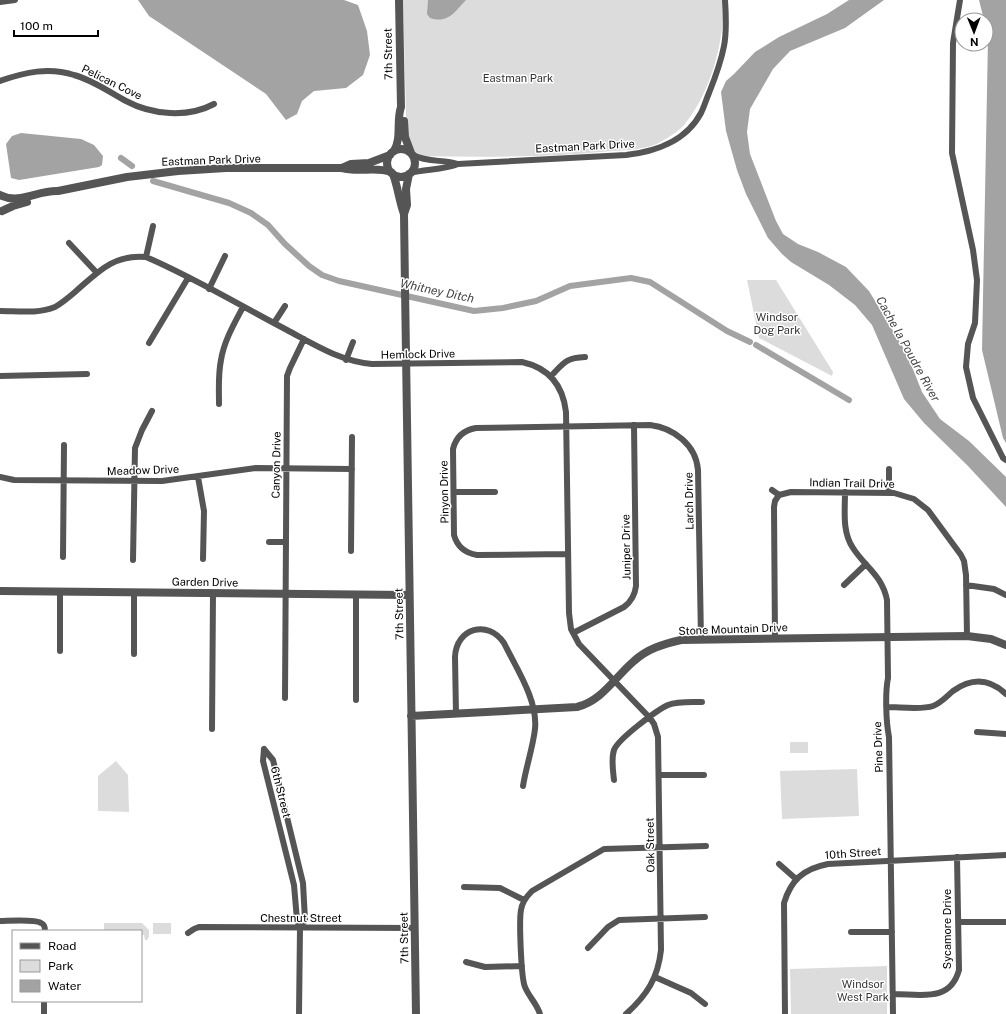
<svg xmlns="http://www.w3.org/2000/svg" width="1006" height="1014" font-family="'Public Sans',sans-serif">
<rect width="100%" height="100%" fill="#fff"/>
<path fill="#dcdcdc" d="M 403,0 L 724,0 C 724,41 711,93 684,125 C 679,131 669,137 662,141 C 648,150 628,150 612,151 C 546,158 478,157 412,156 L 407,153 Z
M 747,280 L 776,280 L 833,372 L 832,376 L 759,338 Z
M 790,742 L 808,742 L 808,753 L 790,753 Z
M 116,761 L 128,775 L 129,812 L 100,811 L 98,811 L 98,776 Z
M 857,769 L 859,816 L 782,819 L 780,771 Z
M 104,923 L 142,923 L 149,930 L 149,937 L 147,940 L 145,940 L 144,935 L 141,935 L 141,931 L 104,931 Z
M 153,923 L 171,923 L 171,934 L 153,934 Z
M 887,966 L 887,1014 L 791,1014 L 790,969 Z"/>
<path fill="#a3a3a3" d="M 138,0 L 344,0 L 358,5 L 367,31 L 370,55 L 363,75 L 346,88 L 314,91 L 302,101 L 297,114 L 286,120 L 266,94 L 149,16 Z
M 428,0 L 466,0 C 455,11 449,24 430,18 L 427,14 Z
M 849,0 L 884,0 L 845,28 L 790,51 L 773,69 L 750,109 L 747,132 L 750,154 L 776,221 L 783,234 L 798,244 L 818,252 L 846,267 L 869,291 L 907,354 L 922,392 L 940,419 L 969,441 L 1006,477 L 1006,507 L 968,466 L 924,423 L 904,399 L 872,325 L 855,305 L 829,285 L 791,262 L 782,254 L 768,238 L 746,194 L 737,170 L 726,131 L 721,92 L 726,81 L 734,74 L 755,52 L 779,37 L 827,14 Z
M 979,0 L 1006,0 L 1006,443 L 1003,438 L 982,350 L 988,39 L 986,29 L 986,20 L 984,20 Z
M 21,133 L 81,139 L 94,145 L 103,156 L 102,165 L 99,167 L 19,180 L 11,178 L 6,144 L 12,136 Z"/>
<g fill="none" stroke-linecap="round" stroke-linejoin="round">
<path stroke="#a3a3a3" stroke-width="6" d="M 121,158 L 132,166
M 153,181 L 229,203 L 251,213 L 268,225 L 285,244 L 309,266 L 322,275 L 339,281 L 474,311 L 503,308 L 536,301 L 570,286 L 631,278 L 650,282 L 727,331 L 750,342
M 756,345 L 849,400"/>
<path stroke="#555" stroke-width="6" d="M 960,0 L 953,43 L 952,153 L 973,250 L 977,280 L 975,323 L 968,344 L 966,367 L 973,398 L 1003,458 L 1006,460
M 0,2 L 15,0
M 0,81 C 25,72 49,67 74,75 C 93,80 109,92 126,101 C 152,115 188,118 214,104
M 413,155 C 428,163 443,159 458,164 L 626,155 C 655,152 686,141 701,113 C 704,107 706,100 709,93 C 715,78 721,62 724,46 C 727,31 726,15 725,0
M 410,173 C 426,169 444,170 458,164
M 69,243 L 97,273
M 146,257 L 153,226
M 209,289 L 225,256
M 0,311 C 17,311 38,314 55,307 C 62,303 68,298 75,292 C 97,273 113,254 146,257 C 195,278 241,306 287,330 C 315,345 340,361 372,364 L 522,362 C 549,368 563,386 566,412 L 569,613 L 571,629 L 579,644 L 650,718 L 654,724 L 658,737 L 661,950 C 658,978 647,995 626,1014
M 274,323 L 285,306
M 149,343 L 188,278
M 346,360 L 353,342
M 0,376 L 87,374
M 551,376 C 564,363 565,358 585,357
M 219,404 C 219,389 218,374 221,360 C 224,341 234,324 243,307
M 0,477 L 14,480 L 162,481 L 256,468 L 352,469
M 198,477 L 204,511 L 203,559
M 772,490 L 779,495
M 454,492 L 495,492
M 845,492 C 845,511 842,532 853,548 C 865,567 882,575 887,600 L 888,678 C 885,693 886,722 889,737 L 893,1014
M 889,493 L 889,469
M 269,542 L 285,542
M 351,551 L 352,437
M 568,554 L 477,555 C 465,553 457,546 454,535 L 453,449 C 456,437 464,430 476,428 L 650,425 C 674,428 696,445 698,470 L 701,639
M 63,557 L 64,445
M 133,560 L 135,448 L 142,430 L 152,411
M 844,585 L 866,564
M 966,585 L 994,589 L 1006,595
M 573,633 L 624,607 C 632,601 635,595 636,586 L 634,425
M 775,638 L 774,507 L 775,501 L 779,495 L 791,492 L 894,493 L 914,499 L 928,510 L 961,555 L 964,561 L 966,575 L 967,636
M 60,651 L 60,591
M 134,654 L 134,592
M 285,698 L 287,376 L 290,368 L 304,339
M 356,700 L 356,595
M 887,707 C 900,707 922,710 933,706 C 941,703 947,696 953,691 C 971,678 989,678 1006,694
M 456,714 L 455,657 C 456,628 488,619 504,643 C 516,668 538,700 535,729 C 533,747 526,767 523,786
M 212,729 L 213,593
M 977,732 L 1006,734
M 264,749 L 263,761 L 294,885 L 297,920 L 300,928 L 299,1014
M 264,749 L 273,760 L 303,883 L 305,920 L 300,928
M 659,775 L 704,775
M 614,780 C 613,771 611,759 614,750 C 618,739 657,710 668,705 C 678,701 691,702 702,702
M 779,864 L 796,879
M 464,887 L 500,888 L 524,900
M 0,921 C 8,921 35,919 41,923 C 44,924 45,928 45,931
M 958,922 L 1006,922
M 851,932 L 892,932
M 188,933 L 194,929 L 199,927 L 414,928
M 588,948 L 608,927 L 619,920 L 705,917
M 466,962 L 485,967 L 522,966
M 655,977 L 691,993 L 705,1004
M 893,994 C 920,994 950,1003 959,970 L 957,857
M 44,1014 L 44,1001
M 540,1014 C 537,1004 529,997 525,987 C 521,978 519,920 521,910 C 522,902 526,897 532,891 L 604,849 L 706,846
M 785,1014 L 784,903 C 791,880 803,869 828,864 L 1006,855"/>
<path stroke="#555" stroke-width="8" d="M 404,121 L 405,137 L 411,153
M387 163a14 14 0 1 1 28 0a14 14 0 1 1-28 0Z
M 394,151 C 402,137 396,122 401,107 L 399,0
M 342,168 L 351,164 L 369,163 L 390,155
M 393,174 C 398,187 399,201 404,214
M 409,174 L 406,189 L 407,205 L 404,214 L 405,288 L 416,1014
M 0,195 C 20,205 37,190 58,191 L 127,177 L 178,171 L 226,168 L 342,168 C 359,173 375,166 391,172
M 2,211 L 13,206 L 27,202
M 0,591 L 409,595
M 411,716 L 577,707 C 602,701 615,677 634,661 C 647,649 663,644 681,640 L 967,636 L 991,639 L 1006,645"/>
</g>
<g text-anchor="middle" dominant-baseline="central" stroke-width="3" stroke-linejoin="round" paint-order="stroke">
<g font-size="11" fill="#000" stroke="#fff">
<text transform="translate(388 54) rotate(-91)">7th Street</text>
<text transform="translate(112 82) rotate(26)">Pelican Cove</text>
<text transform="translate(585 146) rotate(-3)">Eastman Park Drive</text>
<text transform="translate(211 160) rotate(-2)">Eastman Park Drive</text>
<text transform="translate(418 354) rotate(-1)">Hemlock Drive</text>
<text transform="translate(276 465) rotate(-89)">Canyon Drive</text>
<text transform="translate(143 470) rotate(-2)">Meadow Drive</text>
<text transform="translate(852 483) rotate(1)">Indian Trail Drive</text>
<text transform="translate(444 492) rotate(-91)">Pinyon Drive</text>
<text transform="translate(689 501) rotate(-91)">Larch Drive</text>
<text transform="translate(626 547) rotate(-91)">Juniper Drive</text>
<text transform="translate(205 582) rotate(1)">Garden Drive</text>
<text transform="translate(399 614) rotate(-91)">7th Street</text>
<text transform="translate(733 629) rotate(-2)">Stone Mountain Drive</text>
<text transform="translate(878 747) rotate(-92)">Pine Drive</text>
<text transform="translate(281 792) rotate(76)">6th Street</text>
<text transform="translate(650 845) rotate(-91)">Oak Street</text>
<text transform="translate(853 853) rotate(-4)">10th Street</text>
<text x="301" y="918">Chestnut Street</text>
<text transform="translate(947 929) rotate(-90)">Sycamore Drive</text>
<text transform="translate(404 938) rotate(-91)">7th Street</text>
</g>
<g font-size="11" fill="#333" stroke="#fff">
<text x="518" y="78">Eastman Park</text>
<text x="777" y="317">Windsor<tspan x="777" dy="13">Dog Park</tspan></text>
<text x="863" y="984">Windsor<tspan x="863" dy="13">West Park</tspan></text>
</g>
<g font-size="12" font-style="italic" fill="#444" stroke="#fff">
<text transform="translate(437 291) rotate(12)">Whitney Ditch</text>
<text transform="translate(908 349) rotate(61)">Cache la Poudre River</text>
</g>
</g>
<rect x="12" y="930" width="130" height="72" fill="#ffffff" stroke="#999999"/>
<rect x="20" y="943" width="20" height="6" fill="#555555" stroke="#999999"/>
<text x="48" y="950" font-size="12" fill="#000000">Road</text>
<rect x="20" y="960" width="20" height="12" fill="#dcdcdc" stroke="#999999"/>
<text x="48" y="970" font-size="12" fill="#000000">Park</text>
<rect x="20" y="980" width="20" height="12" fill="#a3a3a3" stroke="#999999"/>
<text x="48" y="990" font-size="12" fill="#000000">Water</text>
<g transform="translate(974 32) rotate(179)"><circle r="19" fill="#ffffff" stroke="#999999"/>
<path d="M0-3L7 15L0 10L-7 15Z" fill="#000000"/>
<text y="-6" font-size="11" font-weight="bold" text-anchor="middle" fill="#000000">N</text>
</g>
<path d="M14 30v6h84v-6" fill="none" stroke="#000000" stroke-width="2"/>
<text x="20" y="30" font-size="12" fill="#000000" stroke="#ffffff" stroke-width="3" paint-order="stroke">100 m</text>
</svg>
